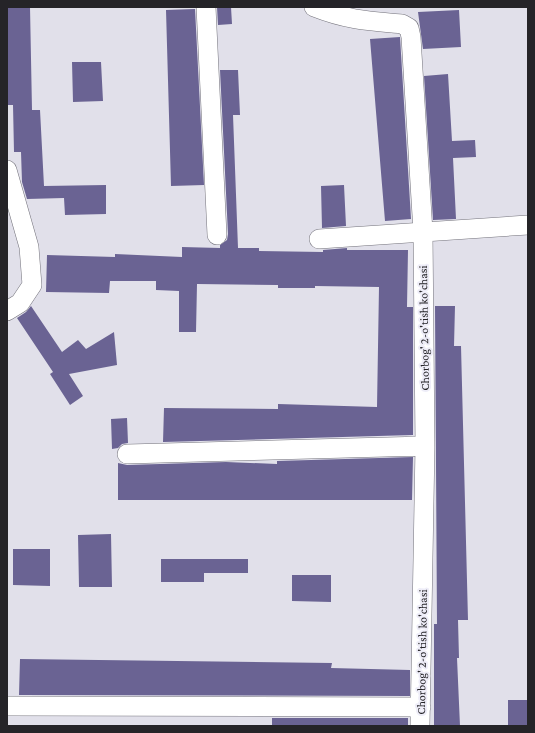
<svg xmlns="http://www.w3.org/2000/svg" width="535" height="733" font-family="'Crimson Pro',serif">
<rect width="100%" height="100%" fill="#e1e0ea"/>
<path fill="#6a6393" d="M 7,7 L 30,7 L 32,110 L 40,110 L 44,186 L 106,185 L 106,214 L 65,215 L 64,198 L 27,199 L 22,182 L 21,152 L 14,152 L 13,105 L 8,105 Z
M 217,7 L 231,7 L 232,24 L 218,25 Z
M 195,9 L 204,185 L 171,186 L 166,10 Z
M 459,10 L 461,47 L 423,49 L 418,12 Z
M 400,37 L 411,219 L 385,221 L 370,39 Z
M 72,62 L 101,62 L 103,101 L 73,102 Z
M 220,70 L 238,70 L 240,115 L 233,115 L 238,248 L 259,248 L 259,251 L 323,252 L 323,250 L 347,248 L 347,250 L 408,250 L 407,307 L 413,307 L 413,435 L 163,442 L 164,408 L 278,409 L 278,404 L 377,407 L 379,287 L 315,286 L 315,288 L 278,288 L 278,285 L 197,284 L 196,332 L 179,332 L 179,291 L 156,290 L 156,281 L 110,281 L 109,293 L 46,292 L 47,255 L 115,257 L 115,254 L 182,257 L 182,247 L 220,248 L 220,245 L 227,240 L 228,234 Z
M 448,74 L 452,141 L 475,140 L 476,157 L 453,158 L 456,219 L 433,220 L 424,76 Z
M 344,185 L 346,226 L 322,228 L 321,186 Z
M 31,306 L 62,352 L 78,340 L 86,349 L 114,332 L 117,365 L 69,374 L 83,396 L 70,405 L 50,374 L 53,372 L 17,318 L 26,312 Z
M 435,306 L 455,306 L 454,346 L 461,346 L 468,620 L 458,620 L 459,658 L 457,658 L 460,726 L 434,726 L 434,624 L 437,624 Z
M 127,418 L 128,443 L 122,444 L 118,448 L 112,449 L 111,419 Z
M 413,457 L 412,500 L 118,500 L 118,463 L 127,465 L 226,462 L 277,464 L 277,461 Z
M 111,534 L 112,587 L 79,587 L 78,535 Z
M 13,549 L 50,549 L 50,586 L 13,585 Z
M 161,559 L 248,559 L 248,573 L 204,573 L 204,582 L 161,582 Z
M 292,575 L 331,575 L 331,602 L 292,601 Z
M 20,659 L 332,663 L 331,668 L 410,670 L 410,696 L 19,695 Z
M 508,700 L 528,700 L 528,726 L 508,726 Z
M 272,718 L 408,718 L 408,726 L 272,726 Z"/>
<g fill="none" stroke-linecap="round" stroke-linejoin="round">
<defs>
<path id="minor" d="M 206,7 L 217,235
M 314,7 C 347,20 368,21 402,24 L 409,28 L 411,37 L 423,232 L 425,446 L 420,726
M 7,170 L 29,247 L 32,285 L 20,303 L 7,311
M 319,239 L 528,225
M 127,454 L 425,446
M 7,706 L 421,707"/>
</defs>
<use href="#minor" stroke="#73727b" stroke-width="20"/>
<use href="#minor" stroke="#fff" stroke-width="19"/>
</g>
<g text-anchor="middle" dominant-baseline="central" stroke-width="4" stroke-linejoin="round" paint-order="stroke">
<g font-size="12" fill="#252428" stroke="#eeedf8">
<text transform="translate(424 328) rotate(-91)">Chorbog' 2-o'tish ko'chasi</text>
<text transform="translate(422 652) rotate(-89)">Chorbog' 2-o'tish ko'chasi</text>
</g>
</g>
<rect width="535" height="733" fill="none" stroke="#252428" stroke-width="16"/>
</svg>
